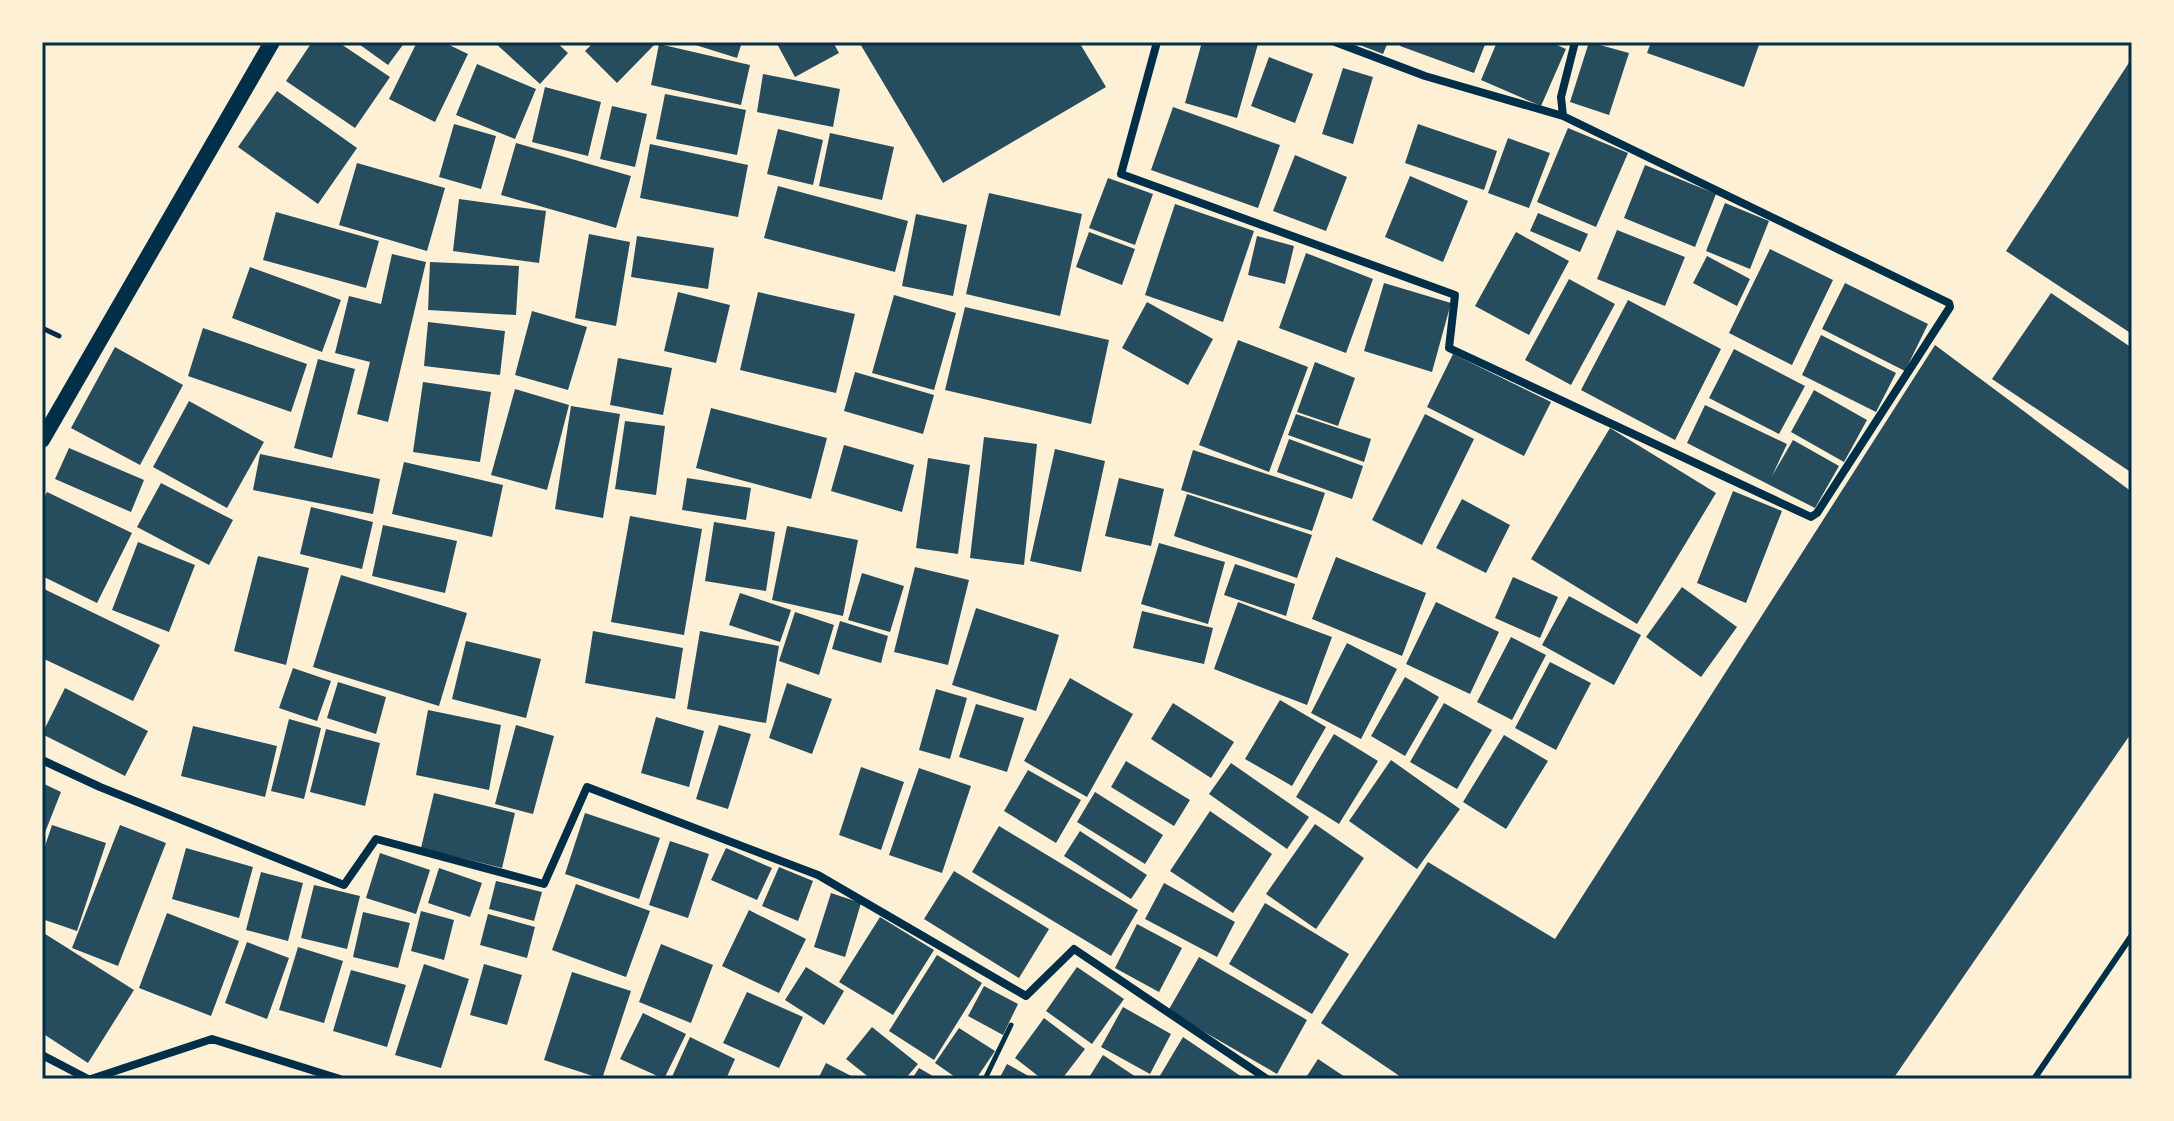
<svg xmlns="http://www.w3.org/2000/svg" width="2174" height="1121" font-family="'IBM Plex Serif',serif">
<rect width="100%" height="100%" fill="#fdf0d5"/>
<path fill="#264d5e" d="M 312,42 L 338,42 L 390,77 L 355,128 L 286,81 Z
M 356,42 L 405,42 L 388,65 Z
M 417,42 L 443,42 L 468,54 L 435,122 L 389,99 Z
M 494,42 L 556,42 L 568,53 L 540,84 Z
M 594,42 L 657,42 L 617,83 L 585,51 Z
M 686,42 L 742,42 L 737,58 Z
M 776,42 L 833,42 L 839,53 L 795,77 Z
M 859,42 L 1079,42 L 1106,87 L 943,183 Z
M 1202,42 L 1258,44 L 1237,118 L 1185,103 Z
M 1352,42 L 1388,42 L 1383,54 Z
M 1401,42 L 1486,42 L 1474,73 L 1400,46 Z
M 1497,42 L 1550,42 L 1566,49 L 1541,106 L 1481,80 Z
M 1589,42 L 1629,53 L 1609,115 L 1570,102 Z
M 1651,42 L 1760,42 L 1744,87 L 1647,53 Z
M 659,44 L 750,65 L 741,105 L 651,85 Z
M 1269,57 L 1313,74 L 1295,123 L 1251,106 Z
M 2132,58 L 2132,334 L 2006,251 Z
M 477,64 L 536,89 L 515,139 L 456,115 Z
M 1343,68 L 1373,77 L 1353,144 L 1322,134 Z
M 763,74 L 840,89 L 833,127 L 757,112 Z
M 545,87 L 601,102 L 588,156 L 532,142 Z
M 277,91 L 357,148 L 318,204 L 238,147 Z
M 665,94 L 746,110 L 737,155 L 656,139 Z
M 612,106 L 647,114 L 635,167 L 600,159 Z
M 1173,107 L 1280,145 L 1258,208 L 1151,170 Z
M 454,124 L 496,136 L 481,189 L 439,177 Z
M 1418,124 L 1497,151 L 1484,190 L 1405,163 Z
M 1568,128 L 1628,153 L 1596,227 L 1537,202 Z
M 778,129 L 823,140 L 813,185 L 767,174 Z
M 830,133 L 894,147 L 882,200 L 819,186 Z
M 1508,138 L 1550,153 L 1529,208 L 1488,193 Z
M 516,143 L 631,176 L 616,228 L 501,195 Z
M 650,144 L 748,165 L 738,217 L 640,198 Z
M 1295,155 L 1347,177 L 1326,231 L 1273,211 Z
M 357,163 L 445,188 L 427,251 L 339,225 Z
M 1645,165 L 1716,194 L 1695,247 L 1624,218 Z
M 1410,176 L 1468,201 L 1443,262 L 1385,237 Z
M 1108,178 L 1153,194 L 1135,245 L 1089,228 Z
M 778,186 L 908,221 L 895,272 L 764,238 Z
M 989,193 L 1082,214 L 1060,316 L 966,294 Z
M 459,199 L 546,211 L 539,263 L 453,251 Z
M 1725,203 L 1769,221 L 1750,269 L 1706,251 Z
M 1175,204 L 1254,231 L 1223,322 L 1145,295 Z
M 276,212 L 379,241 L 366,288 L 263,260 Z
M 1538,213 L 1588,234 L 1580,252 L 1530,231 Z
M 916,214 L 967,225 L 953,296 L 902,286 Z
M 1617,230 L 1685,257 L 1665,306 L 1597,279 Z
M 1089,232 L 1135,249 L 1122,285 L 1076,267 Z
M 1516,232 L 1569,261 L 1529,335 L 1475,306 Z
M 589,234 L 630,242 L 616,326 L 575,318 Z
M 637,236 L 714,248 L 708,289 L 631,277 Z
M 1257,236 L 1294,246 L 1285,284 L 1248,275 Z
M 1770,249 L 1833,280 L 1792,365 L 1729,333 Z
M 1306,253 L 1373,279 L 1346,353 L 1279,328 Z
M 392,254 L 426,262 L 388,422 L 357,414 L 370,362 L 335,353 L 349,296 L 381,304 Z
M 1707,256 L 1750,279 L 1737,306 L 1693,283 Z
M 430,262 L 519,266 L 516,315 L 428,310 Z
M 250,267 L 341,300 L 322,352 L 232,318 Z
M 1569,279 L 1615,304 L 1571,385 L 1525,360 Z
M 1384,283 L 1451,303 L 1432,372 L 1364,351 Z
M 1845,283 L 1928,324 L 1905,371 L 1822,329 Z
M 678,292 L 730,305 L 716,363 L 664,351 Z
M 758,292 L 855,314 L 836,393 L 740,370 Z
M 2051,293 L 2132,348 L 2132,473 L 1992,379 Z
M 894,295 L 956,313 L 934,390 L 872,373 Z
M 1628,300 L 1721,349 L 1675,440 L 1581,390 Z
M 1147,302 L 1213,339 L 1188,385 L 1122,348 Z
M 965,307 L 1109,340 L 1091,424 L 945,390 Z
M 532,311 L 587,327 L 568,390 L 515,375 Z
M 428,322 L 505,331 L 500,375 L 424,366 Z
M 203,328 L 307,364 L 291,412 L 188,376 Z
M 1821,335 L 1896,373 L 1876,412 L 1802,375 Z
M 1238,340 L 1308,367 L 1269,472 L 1199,445 Z
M 1935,345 L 2132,492 L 2132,732 L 1893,1079 L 1404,1079 L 1321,1023 L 1428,862 L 1555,939 Z
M 115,347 L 183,385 L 140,465 L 71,428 Z
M 1734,349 L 1805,386 L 1779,434 L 1709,398 Z
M 1453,354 L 1551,402 L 1524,456 L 1427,407 Z
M 618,358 L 672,368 L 663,415 L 610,405 Z
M 318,359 L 355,369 L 332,458 L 294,448 Z
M 1315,362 L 1355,378 L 1338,426 L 1297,412 Z
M 855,372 L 934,395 L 923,434 L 844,411 Z
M 423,382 L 491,392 L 480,462 L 413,452 Z
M 515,389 L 569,405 L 547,490 L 491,475 Z
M 1814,390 L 1867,420 L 1844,462 L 1791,432 Z
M 189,401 L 264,442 L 227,508 L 153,467 Z
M 1705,405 L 1787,444 L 1772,476 L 1793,440 L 1839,466 L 1815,508 L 1687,443 Z
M 571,406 L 620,414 L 603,518 L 555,509 Z
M 711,408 L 827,438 L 811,499 L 696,468 Z
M 1296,414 L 1371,439 L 1364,462 L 1288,435 Z
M 1425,414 L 1474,439 L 1422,545 L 1372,520 Z
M 625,421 L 665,426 L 656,495 L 615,489 Z
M 1610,428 L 1716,493 L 1637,624 L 1531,559 Z
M 984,437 L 1037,444 L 1024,565 L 970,558 Z
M 1289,439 L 1363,466 L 1352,499 L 1277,472 Z
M 844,445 L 914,465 L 902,512 L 831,491 Z
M 69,448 L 144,480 L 131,512 L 55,479 Z
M 1055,449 L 1105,461 L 1081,572 L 1030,561 Z
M 1193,450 L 1325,493 L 1312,531 L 1181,490 Z
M 260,454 L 380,479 L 373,514 L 253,490 Z
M 928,458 L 970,465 L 958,554 L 916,548 Z
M 404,462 L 503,485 L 492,537 L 392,514 Z
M 687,478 L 751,488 L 746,520 L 682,510 Z
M 1119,478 L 1164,489 L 1151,546 L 1105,536 Z
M 161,483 L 233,520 L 209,565 L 137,527 Z
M 1733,491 L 1782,511 L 1746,603 L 1697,583 Z
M 47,492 L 132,533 L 97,603 L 42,576 L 42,502 Z
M 1187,494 L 1312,535 L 1297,578 L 1174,536 Z
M 1462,499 L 1510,525 L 1486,573 L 1436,548 Z
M 311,507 L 373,522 L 362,569 L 300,554 Z
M 630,516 L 702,529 L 684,635 L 611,622 Z
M 714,522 L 775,532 L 766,591 L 705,581 Z
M 383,525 L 457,541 L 445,593 L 372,576 Z
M 787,526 L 858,540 L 843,616 L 772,600 Z
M 138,542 L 195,565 L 169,632 L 112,610 Z
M 1159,543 L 1225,562 L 1208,624 L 1141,604 Z
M 258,556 L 309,568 L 286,665 L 234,651 Z
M 1336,557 L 1426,593 L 1402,656 L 1312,619 Z
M 1235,564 L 1295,584 L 1286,616 L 1224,595 Z
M 915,567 L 969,580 L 948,665 L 894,652 Z
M 862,573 L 904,586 L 890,632 L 848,620 Z
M 341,575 L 467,613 L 439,706 L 313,667 Z
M 1513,577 L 1558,597 L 1540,638 L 1495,618 Z
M 1682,587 L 1737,627 L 1701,677 L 1646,637 Z
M 42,588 L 160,645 L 133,701 L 42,658 Z
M 740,593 L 791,610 L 780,642 L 729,625 Z
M 1569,596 L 1641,635 L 1614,685 L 1542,645 Z
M 1238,602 L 1332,637 L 1307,705 L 1214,669 Z
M 1436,602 L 1499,632 L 1470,694 L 1406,664 Z
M 976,608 L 1059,635 L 1036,711 L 952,685 Z
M 1142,611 L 1213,628 L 1204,664 L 1133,648 Z
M 795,612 L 834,625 L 819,675 L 779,661 Z
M 840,621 L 888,636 L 881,663 L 832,649 Z
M 593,631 L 683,648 L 675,699 L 585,683 Z
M 700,631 L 779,646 L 766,723 L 687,709 Z
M 1511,637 L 1546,655 L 1512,720 L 1477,702 Z
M 466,641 L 541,659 L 526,718 L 452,699 Z
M 1347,643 L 1397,669 L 1361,739 L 1311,713 Z
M 1550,662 L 1591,683 L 1556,750 L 1515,728 Z
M 293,668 L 331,681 L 317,721 L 279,708 Z
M 1405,677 L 1439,697 L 1405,756 L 1371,736 Z
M 1070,678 L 1133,714 L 1087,797 L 1024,761 Z
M 338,682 L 386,697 L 376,734 L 327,718 Z
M 787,683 L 832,699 L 812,754 L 769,738 Z
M 65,688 L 148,731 L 125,776 L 42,734 Z
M 936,689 L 967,698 L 950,759 L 919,750 Z
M 1280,700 L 1326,727 L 1292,786 L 1245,759 Z
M 1173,703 L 1234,742 L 1211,778 L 1151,739 Z
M 1444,703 L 1492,730 L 1457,789 L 1410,762 Z
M 976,704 L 1024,718 L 1007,772 L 959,757 Z
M 428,710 L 501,725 L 489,790 L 416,775 Z
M 656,717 L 704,731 L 689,787 L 641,773 Z
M 289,719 L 321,728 L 304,799 L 271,791 Z
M 516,725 L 554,736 L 533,814 L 495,804 Z
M 719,725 L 751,734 L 728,809 L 696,799 Z
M 193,726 L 277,746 L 265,797 L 181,776 Z
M 326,729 L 380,743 L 365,806 L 310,792 Z
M 1334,734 L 1378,761 L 1339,824 L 1296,797 Z
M 1504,735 L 1548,761 L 1506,829 L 1463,802 Z
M 1391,760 L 1460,809 L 1417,869 L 1349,821 Z
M 1126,761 L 1190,800 L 1174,826 L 1111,787 Z
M 1231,763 L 1309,817 L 1287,849 L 1209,794 Z
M 861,767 L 904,782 L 881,850 L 839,835 Z
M 919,768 L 971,786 L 942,873 L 889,855 Z
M 1028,770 L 1081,800 L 1056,843 L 1004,811 Z
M 42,783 L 61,792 L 42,840 Z
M 1095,792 L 1163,835 L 1145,864 L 1077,822 Z
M 434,793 L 515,813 L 502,868 L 421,848 Z
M 1210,811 L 1272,854 L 1233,913 L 1170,871 Z
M 585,813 L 660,838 L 639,899 L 565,874 Z
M 1315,824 L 1364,858 L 1316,929 L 1266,894 Z
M 52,825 L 106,843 L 77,931 L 42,919 L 42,855 Z
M 120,825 L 166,843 L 118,966 L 72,948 Z
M 999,826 L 1138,910 L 1111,956 L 972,872 Z
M 1080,831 L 1147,875 L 1131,899 L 1064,856 Z
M 670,841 L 709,854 L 688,918 L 649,905 Z
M 186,848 L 253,867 L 239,918 L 172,899 Z
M 726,848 L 772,868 L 757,900 L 711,880 Z
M 380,853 L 430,870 L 416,914 L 366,898 Z
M 779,867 L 813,881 L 798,921 L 762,906 Z
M 439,868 L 482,883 L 470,917 L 428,903 Z
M 954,871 L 1049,929 L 1019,978 L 924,919 Z
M 261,872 L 303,883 L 288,941 L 246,930 Z
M 496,881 L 542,892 L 534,921 L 489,909 Z
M 1164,883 L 1235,922 L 1217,957 L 1145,919 Z
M 576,884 L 650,911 L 626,977 L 552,950 Z
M 314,885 L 360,896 L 347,949 L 301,938 Z
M 831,893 L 861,903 L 845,957 L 814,947 Z
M 1265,903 L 1349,954 L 1312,1014 L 1229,964 Z
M 749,910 L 806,939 L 779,993 L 722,966 Z
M 421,911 L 454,920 L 444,960 L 411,951 Z
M 363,912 L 410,923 L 398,968 L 353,957 Z
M 167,913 L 239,941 L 211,1016 L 139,988 Z
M 488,914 L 535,927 L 527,958 L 480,945 Z
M 880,917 L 934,950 L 893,1015 L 839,982 Z
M 1137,924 L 1182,948 L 1159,992 L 1115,968 Z
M 42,932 L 134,990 L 88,1063 L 42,1033 Z
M 247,942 L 289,958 L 267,1019 L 225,1003 Z
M 661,944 L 713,965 L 691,1023 L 639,1002 Z
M 298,947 L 343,961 L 324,1023 L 279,1010 Z
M 937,955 L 982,983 L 934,1060 L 889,1031 Z
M 1199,957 L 1307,1020 L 1277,1074 L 1168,1011 Z
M 424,964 L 469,979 L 441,1068 L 395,1055 Z
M 484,964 L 522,975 L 507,1025 L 470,1015 Z
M 806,967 L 844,991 L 824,1025 L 785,1000 Z
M 1077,967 L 1124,999 L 1092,1044 L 1046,1011 Z
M 351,970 L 406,985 L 387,1047 L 333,1031 Z
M 572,972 L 631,991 L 602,1079 L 544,1060 Z
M 984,986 L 1018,1004 L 1003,1035 L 968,1016 Z
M 747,992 L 803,1017 L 779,1068 L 723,1043 Z
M 1123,1007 L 1171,1034 L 1150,1074 L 1101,1047 Z
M 643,1013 L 686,1034 L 664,1079 L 620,1059 Z
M 1044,1018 L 1085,1049 L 1062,1079 L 1042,1079 L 1015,1058 Z
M 872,1027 L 918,1064 L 905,1079 L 871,1079 L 846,1059 Z
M 959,1028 L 995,1051 L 976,1079 L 958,1079 L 935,1063 Z
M 690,1037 L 735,1059 L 726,1079 L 671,1079 Z
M 1183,1037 L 1245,1079 L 1158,1079 Z
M 1103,1055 L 1139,1079 L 1088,1079 Z
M 1318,1059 L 1348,1079 L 1305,1079 Z
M 826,1063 L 857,1079 L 818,1079 Z
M 1007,1064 L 1034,1079 L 999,1079 Z
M 919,1068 L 938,1079 L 912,1079 Z"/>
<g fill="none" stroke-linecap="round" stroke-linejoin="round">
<path stroke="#003049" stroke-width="5" d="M 42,328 L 59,336
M 985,1079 L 1011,1025"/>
<path stroke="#003049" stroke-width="6" d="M 2034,1079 L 2132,935"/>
<path stroke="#003049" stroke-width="8" d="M 1157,42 L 1121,174 L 1455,295 L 1449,348 L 1811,517 L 1817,513 L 1950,307 L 1949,303 L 1563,116 L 1561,97 L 1575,42
M 1335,42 L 1425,76 L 1563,116
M 42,760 L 100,787 L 344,885 L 376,839 L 544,884 L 587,787 L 818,875 L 1026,996 L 1074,949 L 1267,1079
M 42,1055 L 88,1079
M 91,1079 L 212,1039 L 340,1079"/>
<path stroke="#003049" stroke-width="16" d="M 42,440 L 272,42"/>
</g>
<rect width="2174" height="1121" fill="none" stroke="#fdf0d5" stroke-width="88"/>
<rect x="44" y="44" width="2086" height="1033" fill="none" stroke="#003049" stroke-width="3"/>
</svg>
